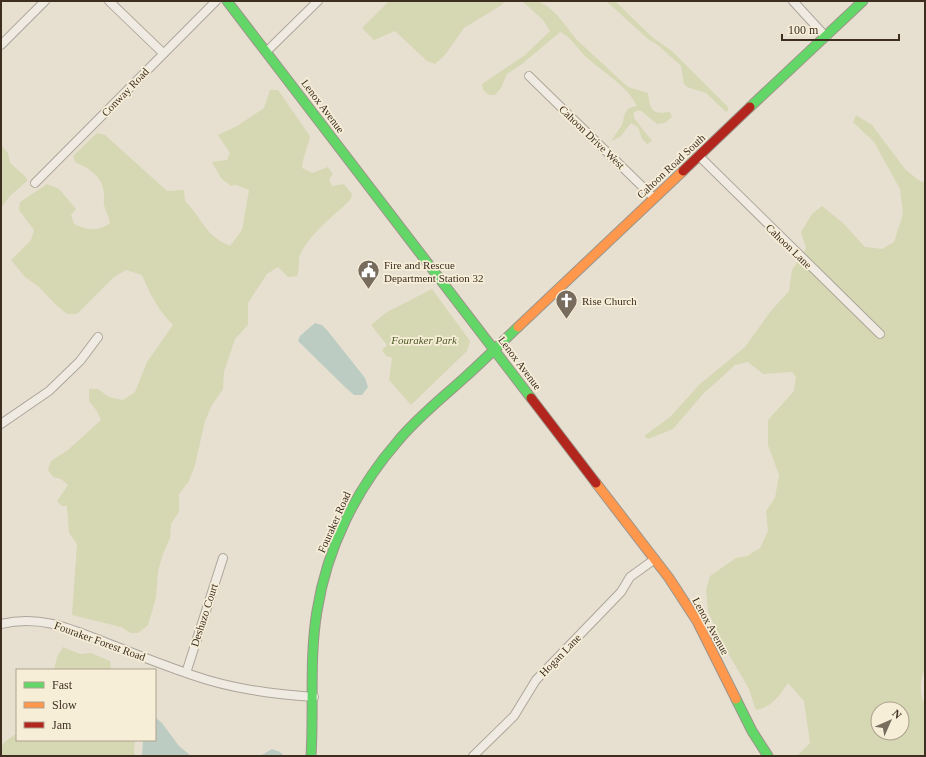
<svg xmlns="http://www.w3.org/2000/svg" width="926" height="757" font-family="'Times New Roman',serif">
<rect width="100%" height="100%" fill="#e7e0d1"/>
<path fill="#d6d7b3" fill-rule="evenodd" d="M 389,1 L 506,1 L 500,6 L 464,28 L 445,55 L 435,64 L 427,61 L 395,31 L 374,40 L 362,28 Z
M 522,1 L 538,1 L 547,6 L 557,15 L 577,40 L 628,87 L 648,93 C 650,110 652,115 670,112 L 672,117 L 665,123 L 657,124 L 640,110 L 634,112 L 634,118 L 652,141 L 647,144 L 642,139 L 638,127 L 631,123 L 620,137 L 611,141 L 622,125 L 625,113 L 629,108 L 637,106 C 626,84 602,72 585,56 C 577,48 571,37 560,32 L 522,64 L 507,74 L 501,88 L 495,95 L 489,95 L 483,90 L 482,84 L 525,55 L 550,31 L 543,20 Z
M 606,1 L 615,1 L 652,37 L 672,51 L 728,107 L 728,111 L 726,112 L 706,93 L 687,87 L 684,84 L 681,66 L 659,46 L 648,39 Z
M 270,90 L 278,90 L 310,136 C 308,147 303,156 302,168 L 312,173 L 328,167 L 333,174 L 329,179 L 332,186 L 344,184 L 352,194 L 351,199 C 333,217 311,232 300,255 C 298,258 300,269 297,276 L 288,277 L 278,267 L 267,274 L 248,303 L 248,325 L 235,339 L 224,372 L 223,389 L 212,405 L 205,421 L 195,465 L 189,481 L 179,494 L 179,512 L 171,524 L 170,538 L 163,554 L 158,571 L 156,598 L 148,625 L 138,633 L 131,633 L 121,627 L 72,615 L 77,544 L 69,533 L 67,506 L 62,506 L 57,501 L 68,485 L 61,479 L 53,477 L 48,470 L 51,461 L 68,450 L 101,420 L 96,410 L 89,401 L 89,389 L 98,389 L 109,397 L 123,400 L 135,392 L 147,362 L 173,325 C 158,310 150,294 142,275 L 126,270 L 114,277 L 77,314 L 67,314 L 56,305 L 39,287 L 25,277 L 11,260 L 31,240 L 34,230 L 19,210 L 20,202 L 47,184 L 59,189 L 76,209 L 71,215 L 74,224 C 86,230 99,232 110,223 C 109,216 106,212 104,205 C 103,201 105,197 104,193 C 103,177 89,168 75,162 L 73,156 L 97,133 L 105,135 L 167,191 L 184,190 L 185,201 C 204,220 203,234 230,246 L 242,230 L 249,190 L 236,185 L 231,186 L 221,178 L 212,162 L 227,160 L 230,153 L 218,135 L 237,126 L 264,108 Z
M 856,115 L 872,125 L 905,169 L 917,179 L 925,183 L 925,669 C 920,680 919,694 925,704 L 925,756 L 797,756 L 810,743 L 804,701 L 788,683 C 780,695 772,707 756,710 L 748,687 L 725,648 L 708,612 L 706,590 L 710,576 L 736,558 L 747,556 L 760,548 L 768,531 L 766,511 L 775,498 L 779,475 L 768,445 L 768,420 L 794,391 L 796,377 L 792,372 L 763,374 L 748,362 L 735,365 L 722,377 L 703,394 L 673,429 L 648,439 L 644,436 L 670,417 L 700,384 L 745,347 L 770,312 L 789,291 L 792,270 L 806,248 L 801,232 L 812,214 L 822,206 L 843,223 L 865,247 L 882,249 L 894,242 L 903,214 L 900,189 L 874,142 L 853,122 ZM 878,709 L 902,709 L 902,733 L 878,733 Z
M 1,145 L 8,153 L 10,163 L 26,177 L 27,181 L 10,196 L 1,208 Z
M 432,289 L 470,341 L 467,351 L 411,405 L 389,380 L 392,358 L 386,356 L 382,350 L 387,345 L 371,325 L 387,312 Z
M 63,647 L 80,654 L 91,653 L 110,661 L 111,670 L 54,670 L 57,657 Z
M 17,733 L 17,740 L 135,740 L 134,752 L 135,756 L 1,756 C 1,740 6,742 17,733 Z"/>
<path fill="#bcccc2" d="M 315,323 L 322,325 L 327,330 L 365,378 L 368,387 L 362,395 L 354,395 L 346,388 L 298,341 L 300,336 Z
M 155,717 L 162,723 L 179,746 L 191,756 L 142,756 L 143,740 L 155,740 Z
M 272,749 L 280,752 L 284,756 L 260,756 Z"/>
<g fill="none" stroke-linecap="round" stroke-linejoin="round">
<defs>
<path id="street" d="M 109,1 L 163,53
M 793,1 L 826,37
M 1,45 L 45,1
M 266,52 L 318,1
M 529,76 L 654,198
M 699,156 L 880,334
M 35,183 L 216,1
M 1,424 L 49,391 L 80,361 L 98,337
M 1,624 C 44,614 75,631 115,646 C 140,656 166,666 192,675 C 232,689 272,694 314,697
M 186,673 L 223,558
M 473,756 L 514,716 L 536,680 L 621,592 L 630,577 L 655,559"/>
<path id="fast" d="M 227,1 L 531,398
M 750,107 L 863,1
M 736,699 L 752,731 L 768,756
M 311,756 C 314,708 309,659 317,611 C 327,548 356,489 398,441 C 417,418 441,399 463,379 C 482,362 500,344 518,327"/>
<path id="slow" d="M 518,327 L 683,171
M 596,483 L 669,578 L 697,621 L 736,699"/>
<path id="jam" d="M 683,171 L 750,107
M 531,398 L 596,483"/>
</defs>
<use href="#street" stroke="#ada599" stroke-width="10"/>
<use href="#fast" stroke="#9c958a" stroke-width="11"/>
<use href="#slow" stroke="#9c958a" stroke-width="11"/>
<use href="#jam" stroke="#9c958a" stroke-width="11"/>
<use href="#street" stroke="#efebe3" stroke-width="8"/>
<use href="#fast" stroke="#63d668" stroke-width="9"/>
<use href="#slow" stroke="#ff974d" stroke-width="9"/>
<use href="#jam" stroke="#b3261e" stroke-width="9"/>
</g>
<defs>
<symbol id="civic-pin" viewBox="-11 -11 22 30"><path d="M0 17L-7.5 6A9.5 9.5 0 1 1 7.5 6Z" fill="#786c5e" stroke="#f7eed8"/><path d="M-.6-6.5H3V-4.5H.6V-3L4-1V1h2V6H-6V1h2V-1L-.6-3ZM-1.2 2.5V6h2.4V2.5Z" fill="#fff"/></symbol>
<symbol id="church-pin" viewBox="-11 -11 22 30"><path d="M0 17L-7.5 6A9.5 9.5 0 1 1 7.5 6Z" fill="#786c5e" stroke="#f7eed8"/><path d="M-1.2-6h2.4v3.5h3.3v2.4h-3.3V6h-2.4V-.1h-3.3v-2.4h3.3Z" fill="#fff"/></symbol>
</defs>
<g fill-rule="evenodd">
<use href="#civic-pin" x="356" y="258" width="25" height="34"/>
<use href="#church-pin" x="554" y="288" width="25" height="34"/>
</g>
<g text-anchor="middle" dominant-baseline="central" stroke-width="3.5" stroke-linejoin="round" paint-order="stroke">
<g font-size="11" fill="#3d2e20" stroke="#f7eed8">
<text transform="translate(125 92) rotate(-46)">Conway Road</text>
<text transform="translate(323 106) rotate(53)">Lenox Avenue</text>
<text transform="translate(592 137) rotate(44)">Cahoon Drive West</text>
<text transform="translate(671 166) rotate(-43)">Cahoon Road South</text>
<text transform="translate(789 246) rotate(44)">Cahoon Lane</text>
<text transform="translate(520 363) rotate(53)">Lenox Avenue</text>
<text transform="translate(334 522) rotate(-66)">Fouraker Road</text>
<text transform="translate(204 615) rotate(-72)">Deshazo Court</text>
<text transform="translate(711 626) rotate(61)">Lenox Avenue</text>
<text transform="translate(100 641) rotate(20)">Fouraker Forest Road</text>
<text transform="translate(560 655) rotate(-46)">Hogan Lane</text>
</g>
<g font-size="11" fill="#3d2e20" stroke="#f7eed8" text-anchor="start">
<text x="384" y="265">Fire and Rescue<tspan x="384" dy="13">Department Station 32</tspan></text>
<text x="582" y="301">Rise Church</text>
</g>
<g font-size="11" font-style="italic" fill="#4d5a26" stroke="#f7eed8">
<text x="424" y="340">Fouraker Park</text>
</g>
</g>
<rect width="926" height="757" fill="none" stroke="#3d2e20" stroke-width="4"/>
<rect x="16" y="669" width="140" height="72" fill="#f7eed8" stroke="#ada18e"/>
<rect x="24" y="682" width="20" height="6" fill="#63d668" stroke="#ada18e"/>
<text x="52" y="689" font-size="12" fill="#3d2e20">Fast</text>
<rect x="24" y="702" width="20" height="6" fill="#ff974d" stroke="#ada18e"/>
<text x="52" y="709" font-size="12" fill="#3d2e20">Slow</text>
<rect x="24" y="722" width="20" height="6" fill="#b3261e" stroke="#ada18e"/>
<text x="52" y="729" font-size="12" fill="#3d2e20">Jam</text>
<g transform="translate(890 721) rotate(45)"><circle r="19" fill="#f7eed8" stroke="#ada18e"/>
<path d="M0-3L7 15L0 10L-7 15Z" fill="#786c5e"/>
<text y="-6" font-size="11" font-weight="bold" text-anchor="middle" fill="#3d2e20">N</text>
</g>
<path d="M782 34v6h117v-6" fill="none" stroke="#3d2e20" stroke-width="2"/>
<text x="788" y="34" font-size="12" fill="#3d2e20" stroke="#f7eed8" stroke-width="3" paint-order="stroke">100 m</text>
</svg>
